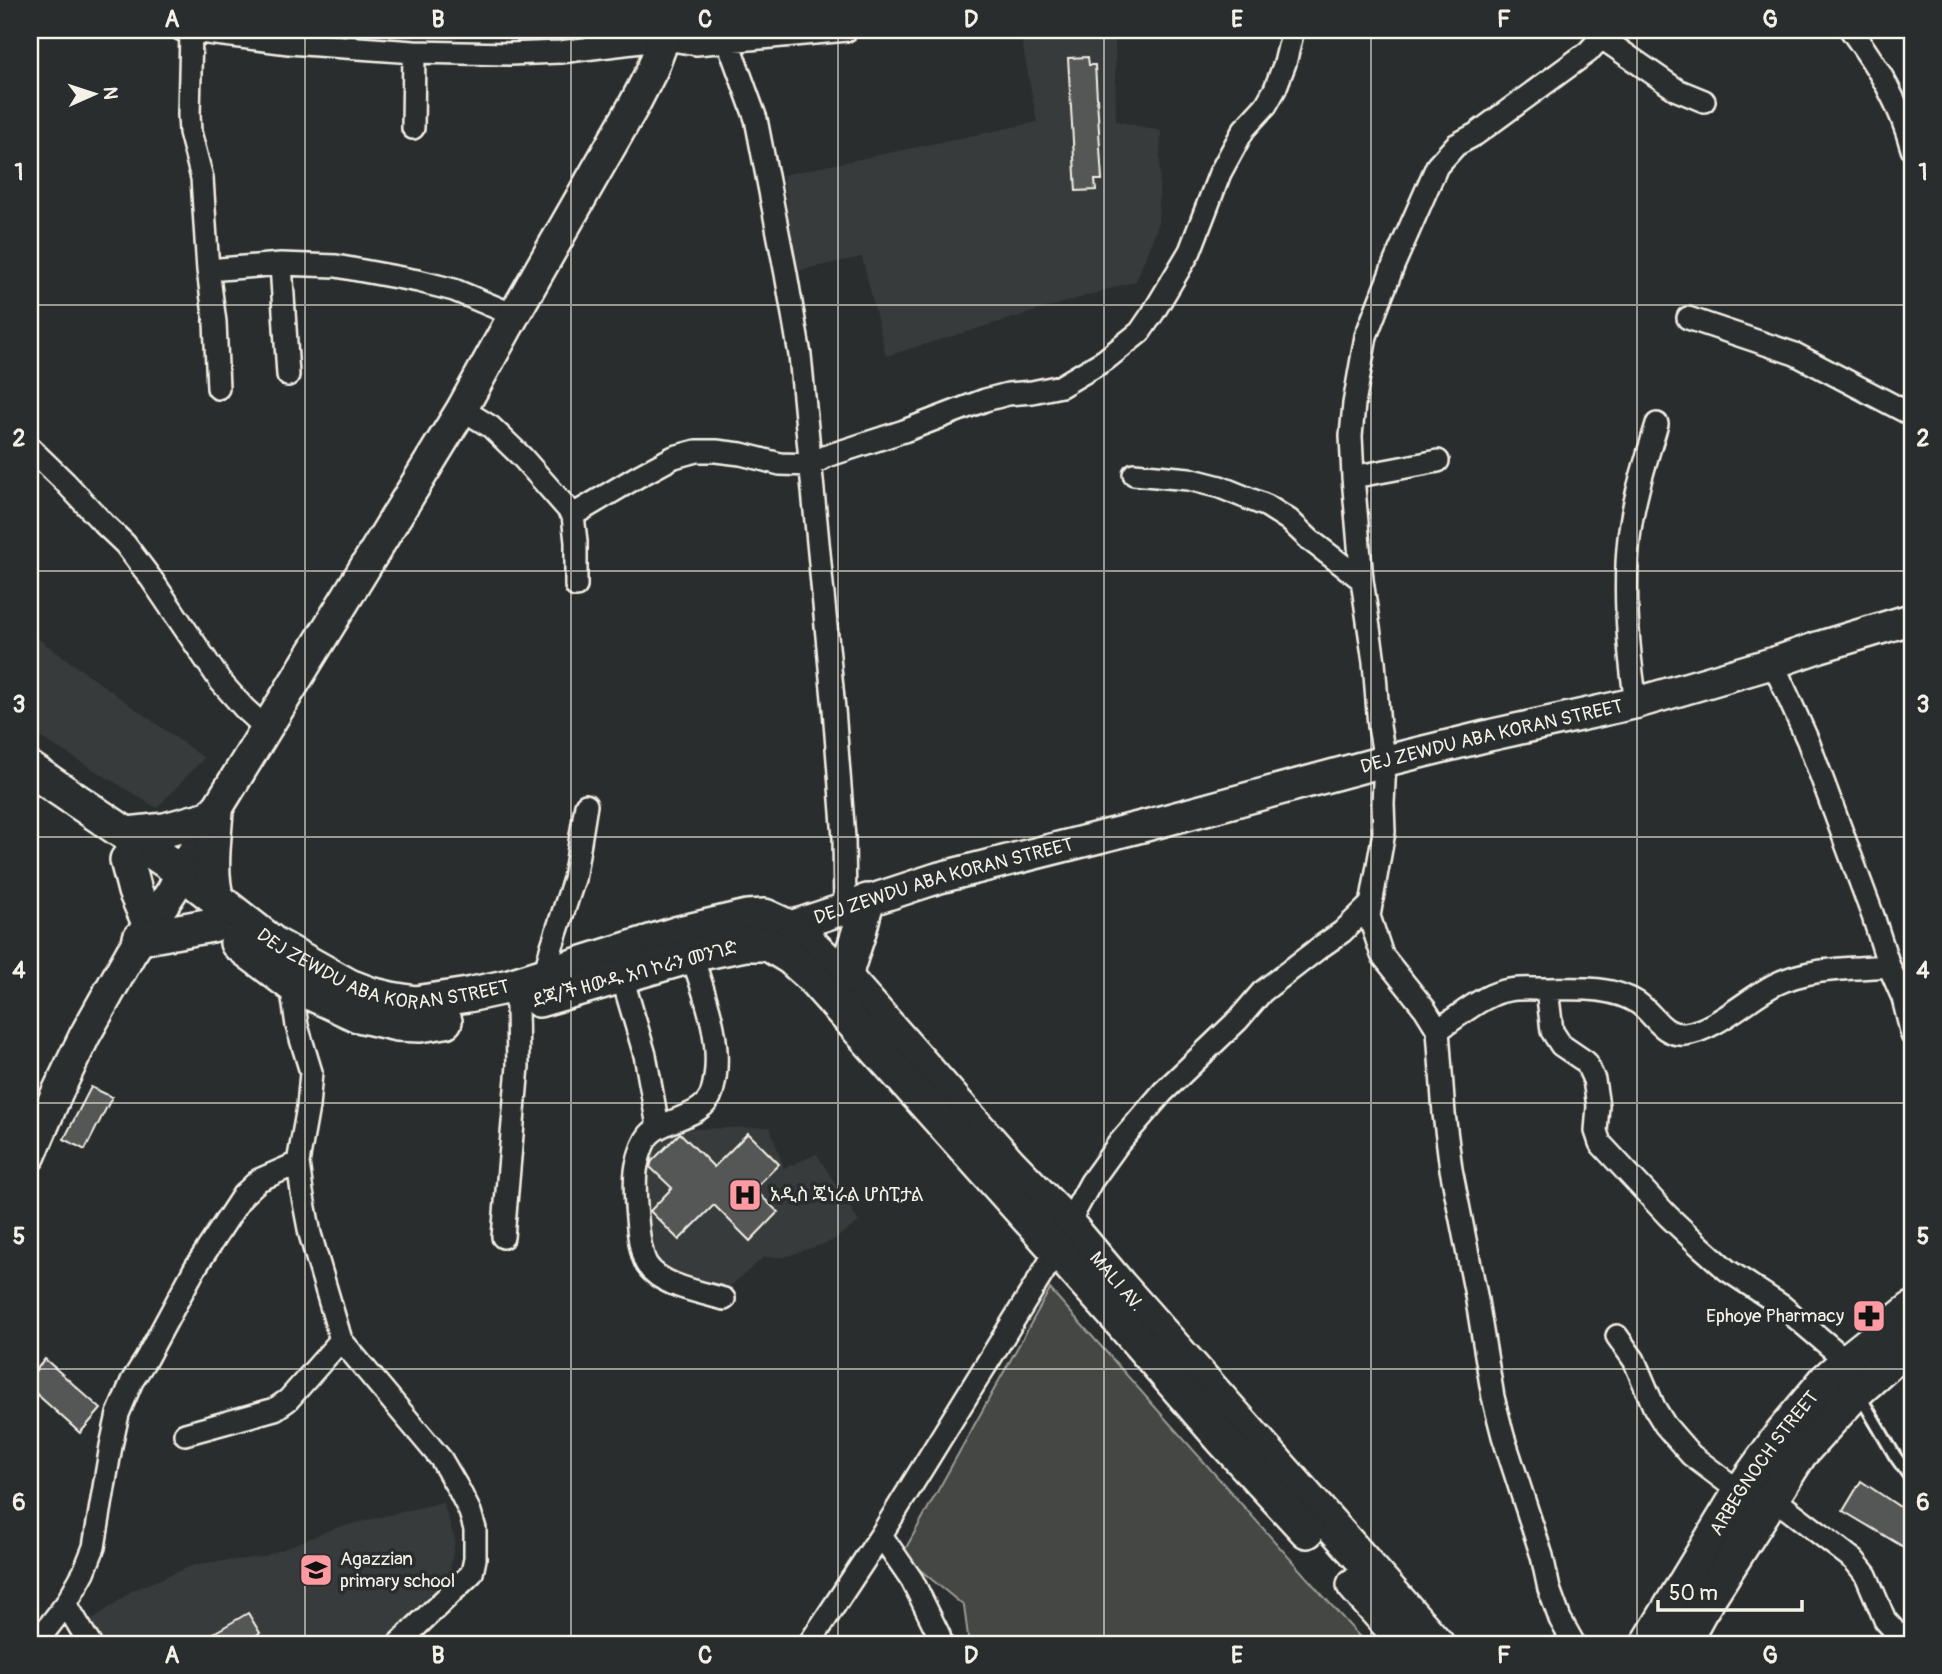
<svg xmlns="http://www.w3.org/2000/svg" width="1942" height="1674" font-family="Pangolin,'Noto Sans Ethiopic',sans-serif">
<rect width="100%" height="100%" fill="#2a2d2e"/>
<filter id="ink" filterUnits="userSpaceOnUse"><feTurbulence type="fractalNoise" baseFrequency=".0143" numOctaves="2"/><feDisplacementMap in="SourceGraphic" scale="14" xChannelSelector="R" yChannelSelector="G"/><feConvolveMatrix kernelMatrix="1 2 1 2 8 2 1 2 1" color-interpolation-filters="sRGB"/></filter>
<g filter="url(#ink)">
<path fill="#373a3a" d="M 1021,37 L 1115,37 L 1116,121 L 1161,131 L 1158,225 L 1136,281 L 886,356 L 862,257 L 796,271 L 783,175 L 1037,122 Z
M 30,633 L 204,758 L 157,808 L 30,731 Z
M 770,1127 L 784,1168 L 817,1154 L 859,1222 L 832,1241 L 785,1257 L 764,1257 L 725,1291 L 679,1290 L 645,1259 L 648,1130 Z
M 443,1502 L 455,1540 L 449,1576 L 380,1644 L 95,1644 L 83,1627 L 133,1590 L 197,1564 L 263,1557 L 335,1528 Z"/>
<path fill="#444645" stroke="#9c9c96" stroke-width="2" d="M 1050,1289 L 1366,1644 L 969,1644 L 964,1606 L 902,1555 Z"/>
<path fill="#555756" stroke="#f4f1e8" stroke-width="2" d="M 1088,57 L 1089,65 L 1095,65 L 1102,180 L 1095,180 L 1096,190 L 1076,191 L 1068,58 Z
M 91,1087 L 112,1097 L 85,1150 L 64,1139 Z
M 680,1133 L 714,1167 L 748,1133 L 779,1164 L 754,1189 L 778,1212 L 750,1241 L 714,1205 L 679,1240 L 650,1211 L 672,1188 L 650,1167 L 652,1161 Z
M 45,1359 L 101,1409 L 80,1433 L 30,1388 L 30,1377 Z
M 1861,1481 L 1912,1515 L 1912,1552 L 1843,1511 Z
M 248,1613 L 260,1633 L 241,1644 L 195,1644 Z"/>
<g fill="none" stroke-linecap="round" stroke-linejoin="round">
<defs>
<path id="lane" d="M 1860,1396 L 1895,1456 L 1912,1480"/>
<path id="street" d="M 182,30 L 289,43 L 414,52 L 509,54 L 560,52 L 665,39 L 696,44 L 847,30
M 1851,30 C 1880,70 1899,102 1912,149
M 191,32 L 189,115 L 190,132 L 202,178 L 208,270 L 215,322 L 218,388
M 1602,38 L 1677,90 L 1704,101
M 728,42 L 756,119 L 786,274 L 800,355 L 834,709 L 844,838 L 845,907
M 413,128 L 414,52
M 281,264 L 288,375
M 208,270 L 281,264 L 336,266 L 418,281 L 454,290 L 514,315
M 1688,318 L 1795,354 L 1912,415
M 462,409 L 491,427 L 522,457 L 573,515 L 576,542 L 576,586
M 30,448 L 65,482 L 103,523 L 125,544 L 152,580 L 221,682 L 244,708 L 267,729
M 1134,474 L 1189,479 L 1220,487 L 1267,506 L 1289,520 L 1310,540 L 1362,580
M 1353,477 L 1438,461
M 573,515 L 637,477 L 674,457 L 696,451 L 716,451 L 741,454 L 780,464 L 811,465 L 827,456 L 904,431 L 985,400 L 1008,394 L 1032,392 L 1061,386 L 1105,360 L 1140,332 L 1153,313 L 1190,251 L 1220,173 L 1244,129 L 1266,105 L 1275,89 L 1285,63 L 1293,30
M 1773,663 L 1808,741 L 1873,916 L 1889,966 L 1903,998 L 1912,1035
M 1636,703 C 1628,649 1623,593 1629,538 C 1633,499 1646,461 1657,424
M 692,957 C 706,998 725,1047 712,1092 C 705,1118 664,1118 649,1135 C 643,1142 639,1156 637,1165 C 633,1183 637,1249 647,1265 C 661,1286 700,1292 724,1299
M 544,976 L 552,946 L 574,879 L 586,805
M 622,977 L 645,1055 L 658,1126
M 291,984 L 297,1026 L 311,1072 L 308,1107 L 298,1163 L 302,1192 L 310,1234 L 341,1340 L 441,1459 L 459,1490 L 470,1512 L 475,1529 L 475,1559 L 472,1573 L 398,1644
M 1547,989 L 1552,1031 L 1561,1045 L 1586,1062 L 1594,1080 L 1598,1106 L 1596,1131 L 1600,1143 L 1668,1216 L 1700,1246 L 1727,1270 L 1782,1306 L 1847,1361
M 1438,1030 C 1455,1019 1473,1003 1492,995 C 1509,987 1526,989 1544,989 C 1576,989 1609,985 1638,1003 C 1655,1015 1662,1036 1685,1034 C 1714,1031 1747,999 1774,985 C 1810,967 1850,969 1889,966
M 503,1237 L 518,1066 L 517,1006 L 510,986
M 1617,1336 L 1634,1360 L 1654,1407 L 1665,1425 L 1691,1455 L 1740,1492
M 185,1434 L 275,1409 L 288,1400 L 341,1340
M 1772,1497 L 1854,1560 L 1866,1575 L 1885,1620 L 1894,1630 L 1911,1644
M 881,1535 L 912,1580 L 939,1635 L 941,1644
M 66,1604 L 90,1644
M 35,1644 L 66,1604 L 84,1572 L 94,1547 L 111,1446 L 118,1414 L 132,1381 L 146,1359 L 195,1268 L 243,1195 L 259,1180 L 298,1163
M 809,1644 L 881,1535 L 1057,1250 L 1068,1224 L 1091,1182 L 1119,1143 L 1163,1092 L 1238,1020 L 1262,992 L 1319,948 L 1342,932 L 1371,904
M 1574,1644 L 1560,1619 L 1549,1589 L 1542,1556 L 1503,1436 L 1493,1397 L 1476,1295 L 1451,1169 L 1444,1114 L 1438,1030 L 1425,1009 L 1382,955 L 1369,916 L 1384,832 L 1383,804 L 1385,761 L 1379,726 L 1374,662 L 1362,580 L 1353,477 L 1351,436 L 1354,404 L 1366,336 L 1394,264 L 1437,166 L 1456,145 L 1476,134 L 1588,52 L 1608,30"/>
<g id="secondary">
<path id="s1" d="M 773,940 L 789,927 L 938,878 L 1148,825 L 1385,761 L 1491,735 L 1636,703 L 1773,663 L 1819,647 L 1912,619"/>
<path d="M 30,1156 L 57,1093 L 85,1035 L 131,953 L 172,891 L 212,817 L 462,409 L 514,315 L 634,105 L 652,70 L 667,30"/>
</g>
<g id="primary">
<path id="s2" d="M 30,769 L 182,872 L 274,944 L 349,986 L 370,994 L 391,999 L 415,1003 L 468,995 L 510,986 L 679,933 L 747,917 L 765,916 L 789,927 L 804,938 L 846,978 L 1009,1163 L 1068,1224 L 1120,1286 L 1437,1644"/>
<path d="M 216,811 C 214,841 209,870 217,900"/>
<path d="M 128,834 L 165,830 L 212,817"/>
<path d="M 127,860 L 135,891 L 149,923"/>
<path d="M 140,938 L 212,925"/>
<path d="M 237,943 L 291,984 L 358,1015 L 397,1024 L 420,1025 L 445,1021"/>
<path d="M 846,978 L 848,966 L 859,932 L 867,901"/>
<path d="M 539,1000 L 705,952 L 745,944 L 768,944 L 791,958 L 810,975 L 1113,1313 L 1222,1439 L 1307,1531"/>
<path d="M 1354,1585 L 1406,1644"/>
<path id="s3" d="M 1648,1644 L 1740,1492 L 1782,1433 L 1826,1380 L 1847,1361 L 1912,1309"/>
<path d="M 1682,1644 L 1699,1613 L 1800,1454 L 1857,1391 L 1912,1342"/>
</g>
</defs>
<use href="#lane" stroke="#f4f1e8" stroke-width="16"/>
<use href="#street" stroke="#f4f1e8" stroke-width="26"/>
<use href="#secondary" stroke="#f4f1e8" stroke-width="35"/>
<use href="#primary" stroke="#f4f1e8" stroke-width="38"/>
<use href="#lane" stroke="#2a2d2e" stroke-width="10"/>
<use href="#street" stroke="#2a2d2e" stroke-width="21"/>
<use href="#secondary" stroke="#2a2d2e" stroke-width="30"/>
<use href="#primary" stroke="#2a2d2e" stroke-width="33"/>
</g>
</g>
<path fill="none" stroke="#f4f1e8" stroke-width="2" stroke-opacity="0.55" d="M 305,30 L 305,1644M 571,30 L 571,1644M 838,30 L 838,1644M 1104,30 L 1104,1644M 1371,30 L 1371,1644M 1637,30 L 1637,1644M 30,305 L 1912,305M 30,571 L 1912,571M 30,837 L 1912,837M 30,1103 L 1912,1103M 30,1369 L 1912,1369"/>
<defs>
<symbol id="hospital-square" viewBox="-11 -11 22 22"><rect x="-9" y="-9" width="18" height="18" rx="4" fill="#ff9aa2" stroke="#2a2d2e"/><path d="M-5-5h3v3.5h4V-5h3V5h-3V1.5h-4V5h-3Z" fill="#111"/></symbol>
<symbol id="pharmacy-square" viewBox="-11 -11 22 22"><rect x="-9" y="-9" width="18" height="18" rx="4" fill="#ff9aa2" stroke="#2a2d2e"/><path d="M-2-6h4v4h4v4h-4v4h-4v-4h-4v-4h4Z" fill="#111"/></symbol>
<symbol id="school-square" viewBox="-11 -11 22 22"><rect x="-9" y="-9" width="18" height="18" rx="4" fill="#ff9aa2" stroke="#2a2d2e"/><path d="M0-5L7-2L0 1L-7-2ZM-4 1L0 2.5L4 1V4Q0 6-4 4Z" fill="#111"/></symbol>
</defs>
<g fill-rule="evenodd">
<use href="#hospital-square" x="726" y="1176" width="38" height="38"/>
<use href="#pharmacy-square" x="1850" y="1297" width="38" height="38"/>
<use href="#school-square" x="297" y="1551" width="38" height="38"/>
</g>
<g text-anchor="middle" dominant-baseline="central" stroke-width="7" stroke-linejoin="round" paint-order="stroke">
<g font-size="19" fill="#f4f1e8" stroke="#2a2d2e">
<text stroke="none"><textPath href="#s1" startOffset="749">DEJ ZEWDU ABA KORAN STREET</textPath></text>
<text stroke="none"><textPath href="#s1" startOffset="182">DEJ ZEWDU ABA KORAN STREET</textPath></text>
<text stroke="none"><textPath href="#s2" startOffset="416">DEJ ZEWDU ABA KORAN STREET</textPath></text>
<text transform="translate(635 974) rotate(-15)">ደጃ/ች ዘውዱ አባ ኮራን መንገድ</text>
<text stroke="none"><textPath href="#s2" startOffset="1326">MALI AV.</textPath></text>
<text stroke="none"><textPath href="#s3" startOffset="215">ARBEGNOCH STREET</textPath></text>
</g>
<g font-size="19" fill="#f4f1e8" stroke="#2a2d2e" text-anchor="start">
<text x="770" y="1195">አዲስ ጄነራል ሆስፒታል</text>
<text x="1844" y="1316" text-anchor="end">Ephoye Pharmacy</text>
<text x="340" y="1559">Agazzian<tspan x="340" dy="22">primary school</tspan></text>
</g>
</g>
<rect width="1942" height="1674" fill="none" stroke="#2a2d2e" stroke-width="77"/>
<g transform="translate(94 94) rotate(87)" stroke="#2a2d2e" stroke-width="5" paint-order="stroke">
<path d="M0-5L12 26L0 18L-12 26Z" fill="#f4f1e8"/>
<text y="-10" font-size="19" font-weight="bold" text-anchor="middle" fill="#f4f1e8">N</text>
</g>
<path d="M1658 1600v10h144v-10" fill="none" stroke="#f4f1e8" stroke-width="3.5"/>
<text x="1669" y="1600" font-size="21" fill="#f4f1e8" stroke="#2a2d2e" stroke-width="5" paint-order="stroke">50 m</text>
<rect x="38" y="38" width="1866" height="1598" fill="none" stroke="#f4f1e8" stroke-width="2.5"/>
<g font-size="23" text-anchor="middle" font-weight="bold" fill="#f4f1e8">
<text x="172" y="27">A</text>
<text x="438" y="27">B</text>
<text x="705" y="27">C</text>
<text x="971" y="27">D</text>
<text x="1237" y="27">E</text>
<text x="1504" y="27">F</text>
<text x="1770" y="27">G</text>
<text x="19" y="180">1</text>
<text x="1923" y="180">1</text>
<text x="19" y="446">2</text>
<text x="1923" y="446">2</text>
<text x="19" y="712">3</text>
<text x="1923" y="712">3</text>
<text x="19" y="978">4</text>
<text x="1923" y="978">4</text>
<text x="19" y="1244">5</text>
<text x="1923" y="1244">5</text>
<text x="19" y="1510">6</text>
<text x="1923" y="1510">6</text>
<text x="172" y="1663">A</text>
<text x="438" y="1663">B</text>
<text x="705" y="1663">C</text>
<text x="971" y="1663">D</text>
<text x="1237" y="1663">E</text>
<text x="1504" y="1663">F</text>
<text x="1770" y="1663">G</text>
</g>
</svg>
